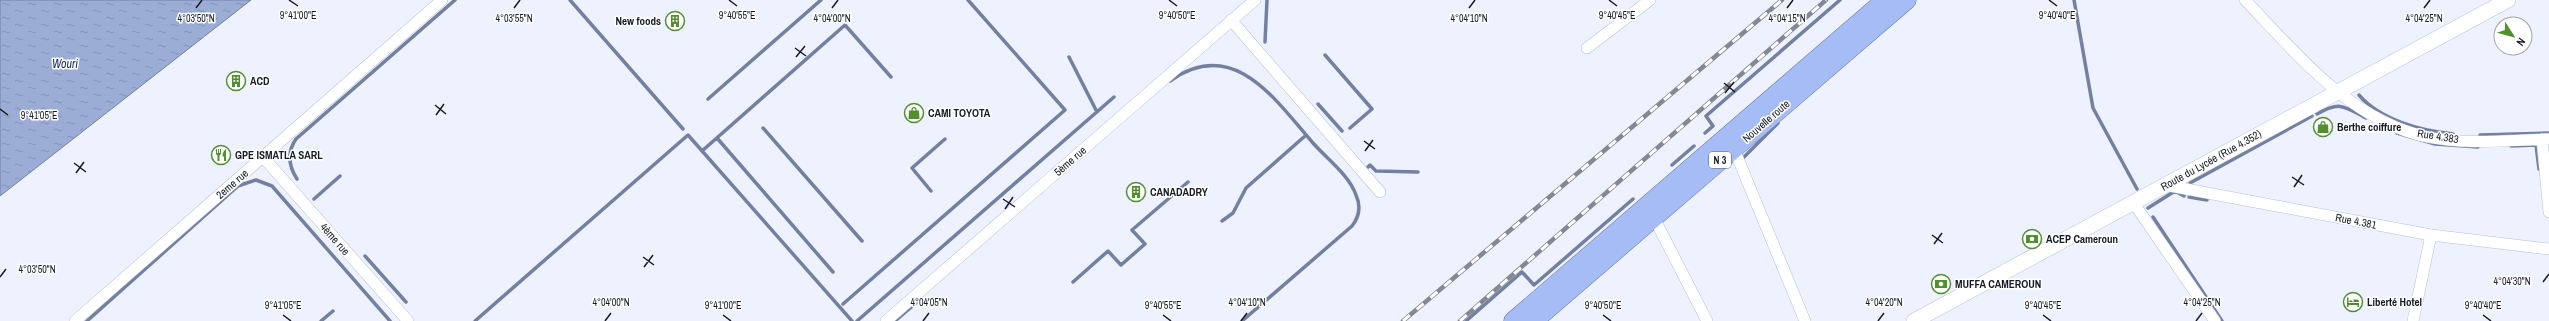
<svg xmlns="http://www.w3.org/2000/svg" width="2549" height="321" font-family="'Archivo Narrow',sans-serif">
<defs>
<pattern id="water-ripples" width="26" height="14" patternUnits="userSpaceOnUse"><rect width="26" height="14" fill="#9bacd5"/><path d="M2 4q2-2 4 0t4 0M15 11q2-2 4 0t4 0" fill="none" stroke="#8593b7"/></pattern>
</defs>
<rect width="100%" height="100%" fill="#edf2fe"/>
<path fill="url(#water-ripples)" stroke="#7380a0" d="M 0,0 L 251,0 L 0,196 Z"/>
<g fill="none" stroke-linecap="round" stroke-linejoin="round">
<path stroke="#7380a0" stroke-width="3.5" d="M 570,0 L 683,129
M 2074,0 L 2093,108 L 2137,189
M 1265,42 L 1267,0
M 1325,55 L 1372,109 L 1350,128
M 1069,57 L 1097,112
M 1170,81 C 1234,35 1276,101 1313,143 C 1327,159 1349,175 1356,195 C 1361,206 1359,217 1352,226 L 1242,321
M 2359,95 C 2380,120 2421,131 2453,134
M 708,99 L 821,0
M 1318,104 L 1342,131
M 2317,114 C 2340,101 2344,106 2366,118
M 763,128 L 862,241
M 1705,133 L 1713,126 L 1706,116 L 1840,0
M 2397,133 L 2435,144 L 2478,147
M 2480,135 L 2549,133
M 717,138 L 833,272
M 2511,146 L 2536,145 L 2539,169
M 702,151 L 845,25 L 891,77
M 1741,160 L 1778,123
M 1672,165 L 1694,146
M 1368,167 L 1370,165 L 1376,171 L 1418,172
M 297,179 C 288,165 287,152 296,139 L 455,0
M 2190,183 L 2312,116
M 931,191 L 912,168 L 945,139
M 2189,197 L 2207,200
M 314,199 L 340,176
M 2148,208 L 2175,191 L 2184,196
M 2153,217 L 2222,321
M 1222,221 L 1233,213 L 1246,188 L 1305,136
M 365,256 L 406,302
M 1073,282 L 1108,251 L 1121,265 L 1145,244 L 1132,230 L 1188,182
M 843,304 L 1065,110 L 968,0
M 87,321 L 238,186 L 256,180 L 272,186 L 390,321
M 321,321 L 333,311
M 475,321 L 688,135 L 852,321
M 857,321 L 1114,97
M 895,321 L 916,303
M 1466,321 L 1522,272 L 1534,285 L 1633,199"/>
<defs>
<path id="minor" d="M 2245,0 C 2297,54 2350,120 2427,137 C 2467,145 2509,140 2549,139
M 1231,20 L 1380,192
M 1587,48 L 1650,0
M 2542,139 L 2549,212
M 1734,149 L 1805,321
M 263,157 L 408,321
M 2165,185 L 2431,235 L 2549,249
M 2133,202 L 2215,321
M 1654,218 L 1707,321
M 75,321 L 442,0
M 886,321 L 1255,0
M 2413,321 L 2431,235"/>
<path id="secondary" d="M 1914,321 L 2508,0"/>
<path id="trunk" d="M 1513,321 L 1885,0
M 1534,321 L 1907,0"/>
</defs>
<use href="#minor" stroke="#b4c0dc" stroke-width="12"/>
<use href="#secondary" stroke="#b4c0dc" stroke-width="16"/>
<use href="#trunk" stroke="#6679aa" stroke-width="19"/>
<use href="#minor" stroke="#fff" stroke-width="11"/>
<use href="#secondary" stroke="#fff" stroke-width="15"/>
<use href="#trunk" stroke="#a6bcf4" stroke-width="18"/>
<defs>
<path id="rail" d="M 1403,321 L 1782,0
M 1460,321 L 1826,0"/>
</defs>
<use href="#rail" stroke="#848893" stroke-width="4.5"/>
<use href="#rail" stroke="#fff" stroke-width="3" stroke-dasharray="9" stroke-linecap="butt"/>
</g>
<path fill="none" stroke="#171b25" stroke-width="1.5" d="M 289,0 L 298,6M 729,0 L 737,6M 1169,0 L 1177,6M 1609,0 L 1617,6M 2049,0 L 2057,6M 196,8 L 202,0M 514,8 L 520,0M 832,8 L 838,0M 1469,8 L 1475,0M 1787,8 L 1793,0M 2424,8 L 2430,0M 795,48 L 806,56M 796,57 L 805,46M 1724,83 L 1735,92M 1725,93 L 1734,82M 435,105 L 446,114M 0,109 L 8,115M 436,115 L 444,104M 1364,141 L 1375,149M 1365,151 L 1373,140M 74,163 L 86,172M 76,173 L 84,162M 2292,177 L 2304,185M 2294,187 L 2302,175M 1003,199 L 1015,207M 1005,209 L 1013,197M 1932,235 L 1943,243M 1934,244 L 1942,233M 643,257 L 654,265M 644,267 L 653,255M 0,277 L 6,269M 2543,282 L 2549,274M 283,315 L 291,321M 723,315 L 731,321M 1163,315 L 1171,321M 1603,315 L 1611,321M 2043,315 L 2051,321M 2483,315 L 2491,321M 605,321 L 611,313M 923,321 L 929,313M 1241,321 L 1247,313M 1878,321 L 1884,313M 2196,321 L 2202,313"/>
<defs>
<symbol id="building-ring" viewBox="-11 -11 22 22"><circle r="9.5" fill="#fff" stroke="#518f2f" stroke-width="1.5"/><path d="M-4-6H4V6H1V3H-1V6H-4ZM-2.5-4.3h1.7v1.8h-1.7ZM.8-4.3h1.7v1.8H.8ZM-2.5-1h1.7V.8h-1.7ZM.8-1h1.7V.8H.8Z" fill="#518f2f"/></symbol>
<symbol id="shop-ring" viewBox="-11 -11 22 22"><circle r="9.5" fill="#fff" stroke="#518f2f" stroke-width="1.5"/><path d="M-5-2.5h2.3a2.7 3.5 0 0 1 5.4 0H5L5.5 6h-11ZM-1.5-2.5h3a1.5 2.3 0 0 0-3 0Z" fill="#518f2f"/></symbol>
<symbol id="restaurant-ring" viewBox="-11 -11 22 22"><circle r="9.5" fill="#fff" stroke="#518f2f" stroke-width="1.5"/><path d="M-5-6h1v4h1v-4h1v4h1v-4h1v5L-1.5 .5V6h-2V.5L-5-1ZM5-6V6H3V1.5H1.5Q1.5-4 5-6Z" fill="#518f2f"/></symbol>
<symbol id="bank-ring" viewBox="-11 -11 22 22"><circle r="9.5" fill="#fff" stroke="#518f2f" stroke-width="1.5"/><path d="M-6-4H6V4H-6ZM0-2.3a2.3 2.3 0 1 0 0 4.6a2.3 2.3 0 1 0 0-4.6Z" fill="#518f2f"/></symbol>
<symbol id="hotel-ring" viewBox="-11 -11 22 22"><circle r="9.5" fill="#fff" stroke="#518f2f" stroke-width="1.5"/><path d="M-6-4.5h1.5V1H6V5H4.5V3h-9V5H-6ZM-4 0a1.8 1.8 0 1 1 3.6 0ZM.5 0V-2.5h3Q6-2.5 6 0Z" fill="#518f2f"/></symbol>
</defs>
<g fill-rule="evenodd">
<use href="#building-ring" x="664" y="10" width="22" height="22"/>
<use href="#building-ring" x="225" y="70" width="22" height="22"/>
<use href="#shop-ring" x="903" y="102" width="22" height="22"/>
<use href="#shop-ring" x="2312" y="116" width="22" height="22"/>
<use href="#restaurant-ring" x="210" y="144" width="22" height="22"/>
<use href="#building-ring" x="1125" y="181" width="22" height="22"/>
<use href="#bank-ring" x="2021" y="228" width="22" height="22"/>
<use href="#bank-ring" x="1930" y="273" width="22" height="22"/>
<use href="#hotel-ring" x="2342" y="291" width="22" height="22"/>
</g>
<g text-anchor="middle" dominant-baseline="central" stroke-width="3" stroke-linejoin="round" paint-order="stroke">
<rect fill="#fff" stroke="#5d5f66" stroke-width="1" x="1709" y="152" width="22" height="16" rx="3"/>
<g font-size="10" font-weight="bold" fill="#171b25">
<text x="1720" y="160">N 3</text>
</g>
<g font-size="11" font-weight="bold" fill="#171b25" stroke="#fff" text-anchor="start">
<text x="661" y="21" text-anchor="end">New foods</text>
<text x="250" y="81">ACD</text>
<text x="928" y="113">CAMI TOYOTA</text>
<text x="2337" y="127">Berthe coiffure</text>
<text x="235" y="155">GPE ISMATLA SARL</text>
<text x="1150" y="192">CANADADRY</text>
<text x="2046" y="239">ACEP Cameroun</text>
<text x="1955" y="284">MUFFA CAMEROUN</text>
<text x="2367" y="302">Liberté Hotel</text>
</g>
<g font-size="11" fill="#171b25" stroke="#fff">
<text transform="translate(1766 121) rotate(-41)">Nouvelle route</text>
<text transform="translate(2438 136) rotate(9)">Rue 4.383</text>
<text transform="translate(2211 160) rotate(-29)">Route du Lycée (Rue 4.352)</text>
<text transform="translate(1070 161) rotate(-41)">5ème rue</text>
<text transform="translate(232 184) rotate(-41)">2eme rue</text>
<text transform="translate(2356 221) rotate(11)">Rue 4.381</text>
<text transform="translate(335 239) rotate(49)">4ème rue</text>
</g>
<g font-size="12" font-style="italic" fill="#162658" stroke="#fff">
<text x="65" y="64">Wouri</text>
</g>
</g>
<g font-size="10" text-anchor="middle" fill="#171b25" stroke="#fff" stroke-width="3" stroke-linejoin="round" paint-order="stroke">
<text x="298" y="19">9°41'00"E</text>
<text x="1177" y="19">9°40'50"E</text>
<text x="737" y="19">9°40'55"E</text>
<text x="1617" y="19">9°40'45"E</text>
<text x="2057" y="19">9°40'40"E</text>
<text x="196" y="22">4°03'50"N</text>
<text x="514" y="22">4°03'55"N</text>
<text x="1469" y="22">4°04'10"N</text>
<text x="1787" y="22">4°04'15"N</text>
<text x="2424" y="22">4°04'25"N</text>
<text x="832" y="22">4°04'00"N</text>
<text x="39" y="119">9°41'05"E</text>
<text x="37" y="273">4°03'50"N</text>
<text x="2512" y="285">4°04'30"N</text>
<text x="611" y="306">4°04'00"N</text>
<text x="929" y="306">4°04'05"N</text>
<text x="1247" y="306">4°04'10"N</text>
<text x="1884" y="306">4°04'20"N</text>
<text x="2202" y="306">4°04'25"N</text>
<text x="283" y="309">9°41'05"E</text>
<text x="723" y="309">9°41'00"E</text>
<text x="1163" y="309">9°40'55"E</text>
<text x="1603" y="309">9°40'50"E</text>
<text x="2043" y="309">9°40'45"E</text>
<text x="2483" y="309">9°40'40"E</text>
</g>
<g transform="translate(2513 36) rotate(126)"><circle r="19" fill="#ffffff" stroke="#a2a4a8"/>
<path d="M0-3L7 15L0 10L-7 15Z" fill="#518f2f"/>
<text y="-6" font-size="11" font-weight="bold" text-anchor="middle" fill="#171b25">N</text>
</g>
</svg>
